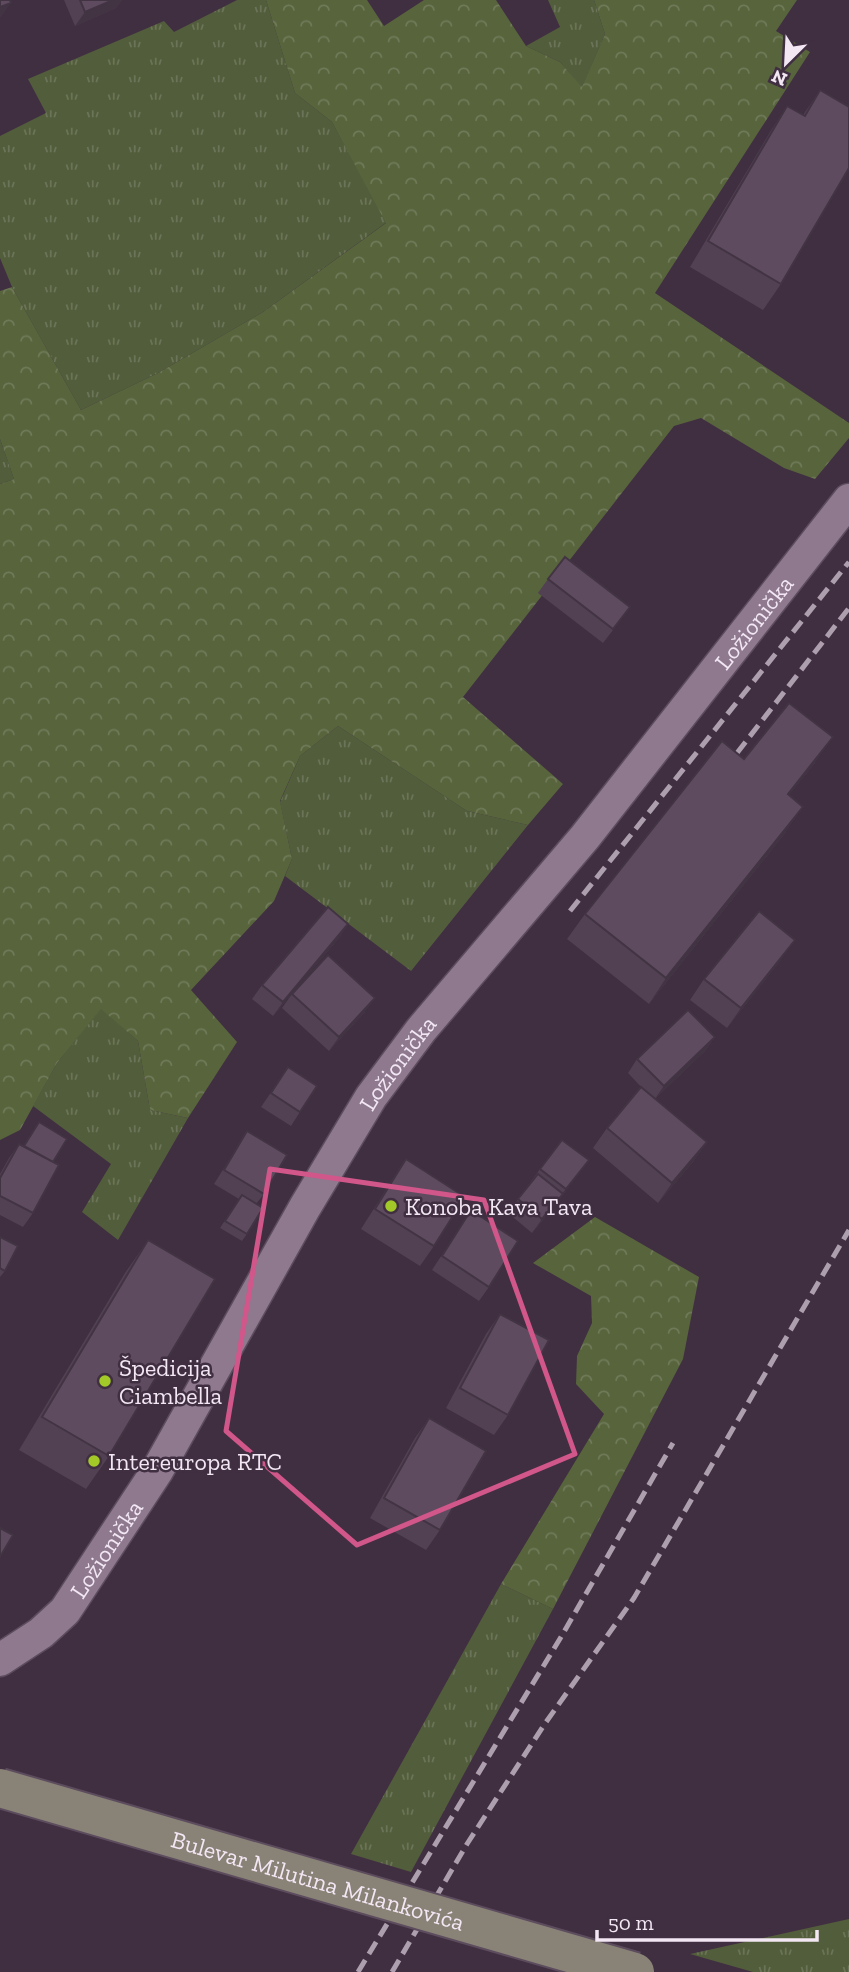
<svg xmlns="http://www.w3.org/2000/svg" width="849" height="1972" font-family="'Zilla Slab',serif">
<defs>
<pattern id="grass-tufts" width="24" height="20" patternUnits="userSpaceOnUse" patternTransform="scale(1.75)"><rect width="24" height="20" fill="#525d3b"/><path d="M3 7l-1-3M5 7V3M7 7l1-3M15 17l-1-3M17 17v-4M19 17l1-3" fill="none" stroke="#6b7458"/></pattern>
<pattern id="forest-crowns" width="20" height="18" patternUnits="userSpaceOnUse" patternTransform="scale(1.75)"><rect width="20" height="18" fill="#57643c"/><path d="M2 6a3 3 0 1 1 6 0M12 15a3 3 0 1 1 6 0" fill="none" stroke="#707a59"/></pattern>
</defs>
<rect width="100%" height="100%" fill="#402e41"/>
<path fill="url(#grass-tufts)" d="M 237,0 L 266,0 L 295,93 L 332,122 L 387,222 L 263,312 L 158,373 L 81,410 L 12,287 L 0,258 L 0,136 L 46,113 L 28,79 L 164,21 L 174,32 Z
M 548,0 L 594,0 L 605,34 L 582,88 L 560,62 L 526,46 L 560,27 Z
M 0,439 L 14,479 L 0,484 Z
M 338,726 L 467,811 L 528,825 L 411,971 L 285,876 L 292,859 L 280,802 L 300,756 Z
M 101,1008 L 138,1041 L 150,1110 L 188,1118 L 118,1240 L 82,1212 L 111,1164 L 33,1106 L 57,1063 Z
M 501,1584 L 553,1609 L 411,1872 L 351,1854 Z
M 849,1919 L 849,1972 L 753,1972 L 690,1954 Z"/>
<path fill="url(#forest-crowns)" d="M 266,0 L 367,0 L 384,26 L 424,0 L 496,0 L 526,46 L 560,62 L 582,87 L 605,34 L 594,0 L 797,0 L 776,31 L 810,52 L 655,293 L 849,423 L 849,438 L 815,479 L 784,468 L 701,418 L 674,426 L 463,697 L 563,784 L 528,825 L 467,811 L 338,726 L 300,756 L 280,801 L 292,859 L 274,901 L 191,990 L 237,1042 L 188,1118 L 150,1110 L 138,1041 L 101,1009 L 57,1063 L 20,1130 L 0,1140 L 0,484 L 14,479 L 0,439 L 0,291 L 12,287 L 81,410 L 158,373 L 263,312 L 386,223 L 332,122 L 295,93 Z
M 595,1217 L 699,1277 L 683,1359 L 553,1609 L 501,1584 L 604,1414 L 576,1384 L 577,1356 L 592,1323 L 591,1296 L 533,1263 Z"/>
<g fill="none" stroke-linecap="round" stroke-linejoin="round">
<defs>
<g id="street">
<path id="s1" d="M 0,1660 L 41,1633 L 65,1611 L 157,1471 L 305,1207 L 371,1097 L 421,1030 L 585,837 L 849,500"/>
</g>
</defs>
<use href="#street" stroke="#5c4c5d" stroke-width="35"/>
<use href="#street" stroke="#8e798f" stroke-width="32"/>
<path stroke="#ad9fae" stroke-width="5" stroke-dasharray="14 7" stroke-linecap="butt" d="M 737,753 L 849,608
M 570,911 L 849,562
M 358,1972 L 561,1637 L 673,1443
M 392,1972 L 467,1844 L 544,1725 L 634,1598 L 849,1230"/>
<defs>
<g id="secondary-bridge">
<path id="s2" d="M 0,1788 L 635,1972"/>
</g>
</defs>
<use href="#secondary-bridge" stroke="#5c4c5d" stroke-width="42" stroke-linecap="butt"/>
<use href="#secondary-bridge" stroke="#898277" stroke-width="38"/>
</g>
<path fill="#524053" d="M 64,0 L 122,0 L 116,8 L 75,26 Z
M 820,90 L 781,284 L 763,310 L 690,267 L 770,132 L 787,106 L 803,115 Z
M 548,579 L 620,621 L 603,643 L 538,593 Z
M 744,759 L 815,763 L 789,795 L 786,832 L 649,1004 L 567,939 L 585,914 Z
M 348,924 L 339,938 L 273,1016 L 252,999 L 262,985 Z
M 781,960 L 727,1028 L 690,1000 L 704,979 Z
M 292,994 L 365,1012 L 329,1051 L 282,1008 Z
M 715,1037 L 705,1051 L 655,1099 L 707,1142 L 693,1162 L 658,1203 L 593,1148 L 607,1128 L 644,1090 L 628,1073 L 637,1059 Z
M 288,1067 L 300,1112 L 291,1126 L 261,1107 Z
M 247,1131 L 264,1194 L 256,1204 L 247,1234 L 242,1241 L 220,1228 L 239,1199 L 214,1184 Z
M 19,1144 L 53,1162 L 33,1213 L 23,1227 L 0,1215 L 0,1174 L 9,1158 Z
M 406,1159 L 434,1246 L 420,1266 L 361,1229 L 392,1180 Z
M 589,1160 L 553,1208 L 532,1233 L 508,1213 L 540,1169 Z
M 471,1210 L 489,1287 L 479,1301 L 432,1270 Z
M 0,1237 L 5,1271 L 0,1277 Z
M 148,1240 L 109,1456 L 86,1489 L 19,1450 L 125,1273 Z
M 500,1314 L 508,1415 L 494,1435 L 446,1408 L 486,1334 Z
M 429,1418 L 440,1530 L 426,1550 L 370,1518 L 415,1438 Z"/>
<path fill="#423443" d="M 113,0 L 122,0 L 116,8 L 75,26 L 85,12 Z
M 11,3 L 1,17 L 0,17 L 0,7 Z
M 833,737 L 815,763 L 770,819 L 788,794 Z
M 803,807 L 786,832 L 649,1004 L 666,978 Z
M 348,924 L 339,938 L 273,1016 L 283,1002 Z
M 795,940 L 781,960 L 727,1028 L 741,1008 Z
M 375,998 L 365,1012 L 329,1051 L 339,1037 Z
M 715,1037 L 705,1051 L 654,1100 L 664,1086 Z
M 707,1142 L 693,1162 L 658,1203 L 672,1183 Z
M 589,1160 L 553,1208 L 532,1233 L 542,1219 Z"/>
<path fill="#5f4b60" stroke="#423443" stroke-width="2" d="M 0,0 L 10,0 L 11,3 L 0,7 Z
M 80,0 L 113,0 L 85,12 Z
M 820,90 L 849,107 L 849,168 L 781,284 L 708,241 L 787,106 L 805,116 Z
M 565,557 L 630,607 L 613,629 L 548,579 Z
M 789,703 L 833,737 L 788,794 L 803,807 L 666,978 L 585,914 L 722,741 L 744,759 Z
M 328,907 L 348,924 L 283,1002 L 262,985 Z
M 759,911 L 795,940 L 741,1008 L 704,979 Z
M 328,955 L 375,998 L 339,1037 L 292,994 Z
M 688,1010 L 715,1037 L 664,1086 L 637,1059 Z
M 288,1067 L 317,1086 L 300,1112 L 271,1093 Z
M 641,1087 L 707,1142 L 672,1183 L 607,1128 Z
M 39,1122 L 67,1139 L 53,1162 L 24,1146 Z
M 247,1131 L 287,1155 L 264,1194 L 224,1170 Z
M 562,1140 L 589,1160 L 566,1189 L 540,1169 Z
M 19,1144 L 59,1165 L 33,1213 L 0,1196 L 0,1178 Z
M 406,1159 L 465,1197 L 434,1246 L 375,1209 Z
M 538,1174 L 563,1194 L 542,1219 L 518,1199 Z
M 242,1195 L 263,1208 L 247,1234 L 225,1221 Z
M 471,1210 L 518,1241 L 489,1287 L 442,1256 Z
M 0,1237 L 18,1246 L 5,1271 L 0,1268 Z
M 148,1240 L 215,1279 L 109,1456 L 42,1417 Z
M 500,1314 L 549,1340 L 508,1415 L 460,1388 Z
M 429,1418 L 486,1451 L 440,1530 L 384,1498 Z
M 0,1528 L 13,1535 L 0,1557 Z"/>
<path fill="none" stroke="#d15689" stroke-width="5" stroke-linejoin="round" d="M 270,1169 L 484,1200 L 575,1454 L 357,1545 L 226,1431 Z"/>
<g fill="#a2c928" stroke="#402e41" stroke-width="2.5">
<circle cx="391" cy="1206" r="7"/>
<circle cx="105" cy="1381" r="7"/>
<circle cx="94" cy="1461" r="7"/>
</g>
<g text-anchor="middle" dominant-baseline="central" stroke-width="5" stroke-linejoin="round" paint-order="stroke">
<g font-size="24" fill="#f3e7f4" stroke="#402e41">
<text stroke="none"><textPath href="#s1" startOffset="1290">Ložionička</textPath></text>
<text stroke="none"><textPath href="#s1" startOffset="723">Ložionička</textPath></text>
<text stroke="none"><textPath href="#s1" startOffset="156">Ložionička</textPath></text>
<text stroke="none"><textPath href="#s2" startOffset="331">Bulevar Milutina Milankovića</textPath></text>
</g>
<g font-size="24" fill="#f3e7f4" stroke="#402e41" text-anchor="start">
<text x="405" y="1206">Konoba Kava Tava</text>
<text x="119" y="1367">Špedicija<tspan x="119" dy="28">Ciambella</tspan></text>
<text x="108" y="1461">Intereuropa RTC</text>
</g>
</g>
<g transform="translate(786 63) rotate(204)" stroke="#402e41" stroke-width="5" paint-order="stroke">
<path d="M0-5L12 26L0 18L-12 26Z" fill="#f3e7f4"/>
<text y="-10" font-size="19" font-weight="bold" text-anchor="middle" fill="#f3e7f4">N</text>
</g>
<path d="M597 1930v10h220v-10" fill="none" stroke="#f3e7f4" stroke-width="3.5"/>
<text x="608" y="1930" font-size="21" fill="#f3e7f4" stroke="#402e41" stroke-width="5" paint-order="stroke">50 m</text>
</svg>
